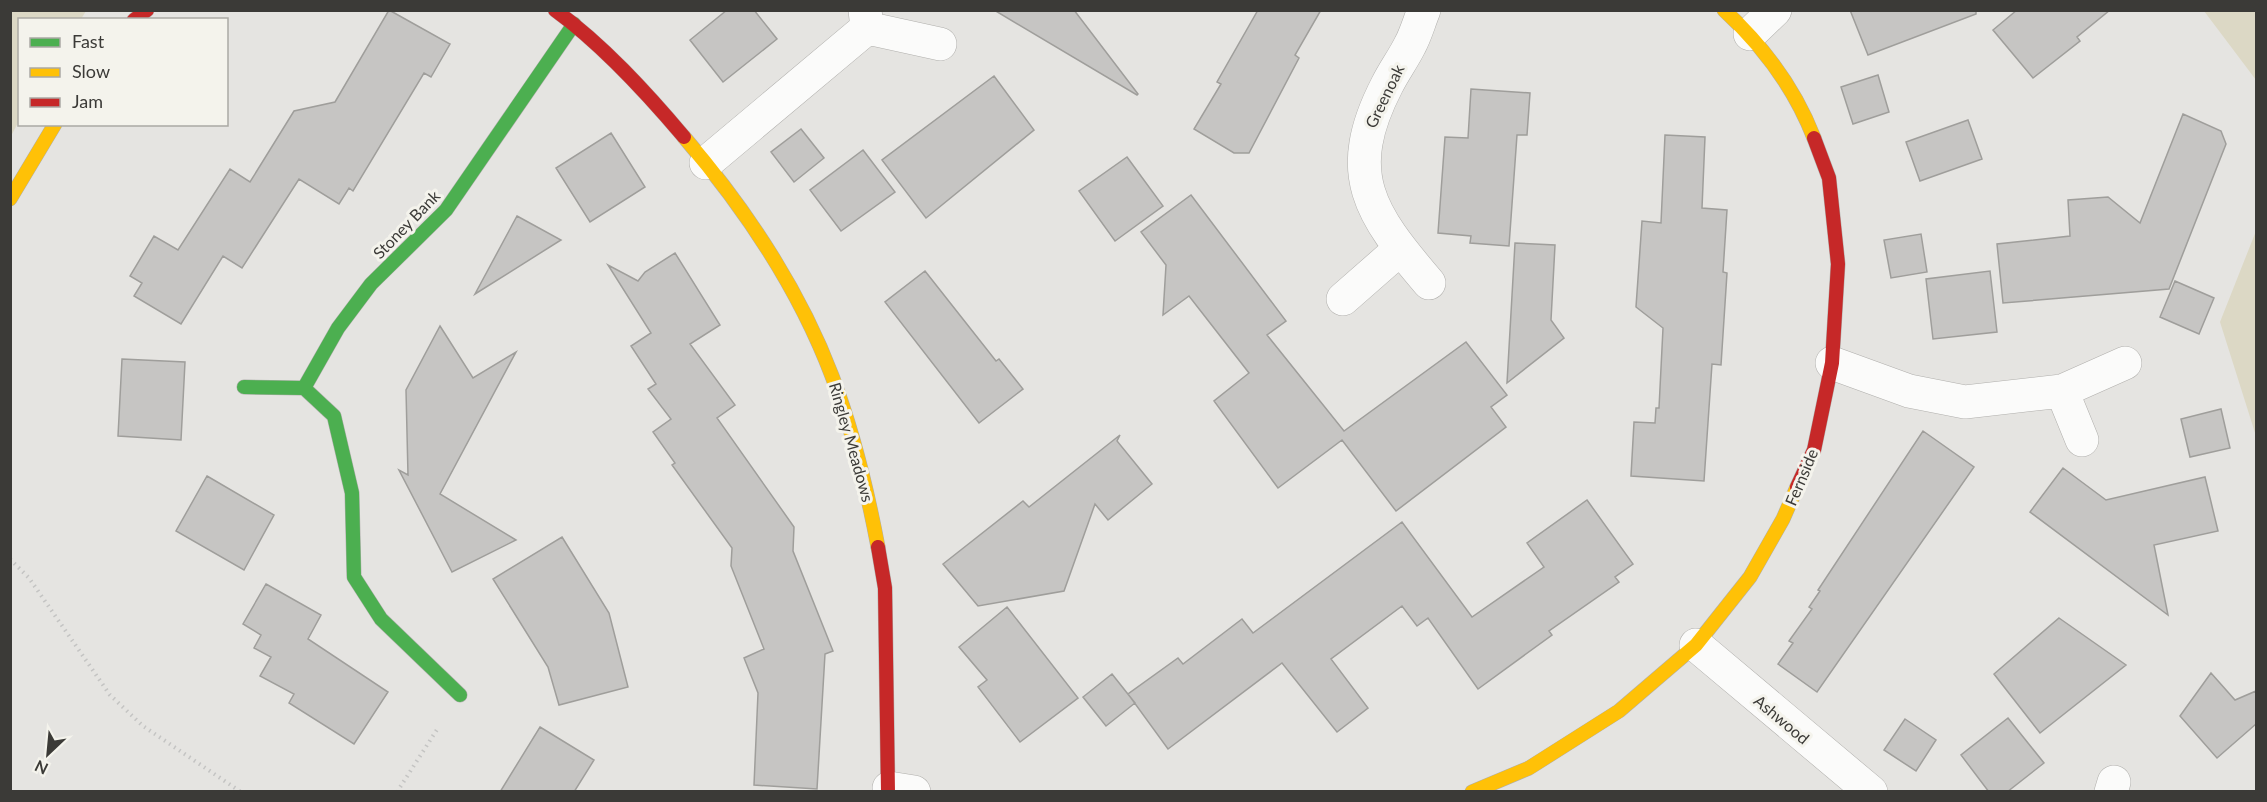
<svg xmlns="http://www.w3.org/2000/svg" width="2267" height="802" font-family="Lato,sans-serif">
<rect width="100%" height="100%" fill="#e5e4e1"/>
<path fill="#dcd8c5" d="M 11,10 L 86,11 L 81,19 L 20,20 L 19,121 L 11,136 Z
M 2204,11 L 2256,11 L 2256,80 Z
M 2256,231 L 2256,436 L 2220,322 Z"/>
<path fill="#c6c5c3" stroke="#9f9e9b" stroke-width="1.5" d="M 389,10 L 450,44 L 431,77 L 424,73 L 353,191 L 349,188 L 339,204 L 299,179 L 242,268 L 223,256 L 181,324 L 134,296 L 142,283 L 130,276 L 154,236 L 178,250 L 230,169 L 250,182 L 294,111 L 335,102 Z
M 727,10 L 754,10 L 777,39 L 723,82 L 690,40 Z
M 994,10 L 1074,10 L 1138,94 L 1137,95 Z
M 1258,10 L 1321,10 L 1295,55 L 1299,58 L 1249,153 L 1234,153 L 1194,129 L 1221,84 L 1217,82 Z
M 1850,10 L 1976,10 L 1976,14 L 1868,55 Z
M 2017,10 L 2110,10 L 2077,37 L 2080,41 L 2033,78 L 1993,30 Z
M 1878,75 L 1889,112 L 1853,124 L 1841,87 Z
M 994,76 L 1034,130 L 926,218 L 882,160 Z
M 1471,89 L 1530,93 L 1527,135 L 1517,135 L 1509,246 L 1470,243 L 1471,236 L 1438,233 L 1445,137 L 1468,138 Z
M 2183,114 L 2221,131 L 2226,144 L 2169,289 L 2003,303 L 1997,244 L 2070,236 L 2068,200 L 2108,197 L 2140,223 Z
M 1968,120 L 1982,159 L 1920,181 L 1906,142 Z
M 801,129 L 824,158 L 794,182 L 771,152 Z
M 611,133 L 645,187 L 590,222 L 556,168 Z
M 1665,135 L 1705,137 L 1702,208 L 1727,210 L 1723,272 L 1727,273 L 1721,365 L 1712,364 L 1704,481 L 1631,476 L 1634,422 L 1655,423 L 1656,408 L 1659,408 L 1663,328 L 1636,307 L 1642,221 L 1661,223 Z
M 863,150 L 895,192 L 841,231 L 810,190 Z
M 1127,157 L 1163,206 L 1115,241 L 1079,191 Z
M 1191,195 L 1286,321 L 1267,335 L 1344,431 L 1466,342 L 1507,395 L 1491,407 L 1506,427 L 1396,511 L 1342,440 L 1278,488 L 1214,401 L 1249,373 L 1189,296 L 1163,315 L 1166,265 L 1141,232 Z
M 517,216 L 561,240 L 475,294 Z
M 1921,234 L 1927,272 L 1891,278 L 1884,240 Z
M 1515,243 L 1555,245 L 1551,320 L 1564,338 L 1507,383 Z
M 675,253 L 720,325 L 690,344 L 735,405 L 717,418 L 794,527 L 793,551 L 833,651 L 825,654 L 817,789 L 754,785 L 758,693 L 744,658 L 764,649 L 731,566 L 732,548 L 672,465 L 675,463 L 653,432 L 671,419 L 648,389 L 656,384 L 631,346 L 651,333 L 608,265 L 638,281 L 645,272 Z
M 925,271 L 996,361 L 999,359 L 1023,389 L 979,423 L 885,302 Z
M 1990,271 L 1997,332 L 1933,339 L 1926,279 Z
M 2175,281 L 2214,298 L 2199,334 L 2160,317 Z
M 440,326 L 473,378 L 516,352 L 440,494 L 516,540 L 452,572 L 399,470 L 408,475 L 406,390 Z
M 122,359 L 185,362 L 181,440 L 118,436 Z
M 2221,409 L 2230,448 L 2190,457 L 2181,419 Z
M 1923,431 L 1974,467 L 1817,692 L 1778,664 L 1793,643 L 1789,641 L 1812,609 L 1809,607 L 1820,591 L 1818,590 Z
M 1120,435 L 1117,441 L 1152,484 L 1108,520 L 1095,504 L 1064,591 L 978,606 L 943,564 L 1023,501 L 1029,507 Z
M 2063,468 L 2106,500 L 2205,477 L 2218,531 L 2154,545 L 2168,615 L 2030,512 Z
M 207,476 L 274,515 L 244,570 L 176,531 Z
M 1587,500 L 1633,564 L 1615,577 L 1619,582 L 1549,631 L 1552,635 L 1478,689 L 1428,618 L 1417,626 L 1402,606 L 1331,659 L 1368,708 L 1337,732 L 1282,663 L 1168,749 L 1128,694 L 1178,658 L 1183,664 L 1242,619 L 1253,633 L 1402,522 L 1472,617 L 1544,567 L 1527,543 Z
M 562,537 L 609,613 L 628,687 L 559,705 L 548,667 L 493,579 Z
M 266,584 L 321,615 L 308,639 L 388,692 L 354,744 L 289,703 L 294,694 L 260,676 L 271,657 L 254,648 L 261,635 L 243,624 Z
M 1007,607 L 1078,698 L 1020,742 L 978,687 L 987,680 L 959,647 Z
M 2059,618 L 2126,665 L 2040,733 L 1994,674 Z
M 2211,673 L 2235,700 L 2256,691 L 2256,724 L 2217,758 L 2180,716 Z
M 1112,674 L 1135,703 L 1106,726 L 1083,697 Z
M 2008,718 L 2044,763 L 2007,792 L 1989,792 L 1961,755 Z
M 1905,719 L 1936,740 L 1916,771 L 1884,750 Z
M 540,727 L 594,760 L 574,792 L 500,792 Z"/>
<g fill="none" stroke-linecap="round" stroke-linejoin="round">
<defs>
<path id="street" d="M 865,10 L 867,28 L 940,44
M 1424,10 C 1419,22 1416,34 1410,45 C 1403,59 1394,71 1387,85 C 1341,174 1370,214 1429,283
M 1750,34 L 1775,10
M 706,163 L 867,28
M 1343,299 L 1400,249
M 1832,363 L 1909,391 L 1965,402 L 2062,391 L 2125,363
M 2062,391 L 2082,440
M 1696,645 L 1871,792
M 889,788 L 914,792
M 2111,792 L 2114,782"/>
<path id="fast" d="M 244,387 L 304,388 L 338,328 L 371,284 L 446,210 L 574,24
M 304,388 L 334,416 L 352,493 L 354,577 L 381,619 L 460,695"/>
<path id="slow" d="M 1724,10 C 1762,45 1795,89 1814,138
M 684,137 C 744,207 799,289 832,376 C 853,431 867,489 878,547
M 10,199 L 55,124
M 1472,792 L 1529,768 L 1619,711 L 1696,645 L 1750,577 L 1783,519 L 1797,487"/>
<path id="jam" d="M 555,10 C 603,45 646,92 684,137
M 134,20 L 147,10
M 1797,487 L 1814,450 L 1832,363 L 1838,264 L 1829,178 L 1814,138
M 878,547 L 885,588 L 888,792"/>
</defs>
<use href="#street" stroke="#b0afac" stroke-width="34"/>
<use href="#fast" stroke="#b0afac" stroke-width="15"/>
<use href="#slow" stroke="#b0afac" stroke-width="15"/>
<use href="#jam" stroke="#b0afac" stroke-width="15"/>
<path stroke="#c4c4c3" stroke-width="4" stroke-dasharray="1.5 4.5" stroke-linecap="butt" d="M 10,559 L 29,578 L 110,695 L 143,726 L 241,792
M 397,792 L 438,728"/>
<use href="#street" stroke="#fbfbfa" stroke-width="33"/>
<use href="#fast" stroke="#4caf50" stroke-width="14"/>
<use href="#slow" stroke="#ffc107" stroke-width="14"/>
<use href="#jam" stroke="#c62828" stroke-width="14"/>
</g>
<g text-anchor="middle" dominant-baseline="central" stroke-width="6" stroke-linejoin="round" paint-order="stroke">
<g font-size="16" fill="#3b3a37" stroke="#f4f3ec">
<text transform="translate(1384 96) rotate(-64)">Greenoak</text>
<text transform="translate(406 224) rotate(-46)">Stoney Bank</text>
<text transform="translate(852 442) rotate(74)">Ringley Meadows</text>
<text transform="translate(1801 477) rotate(-67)">Fernside</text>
<text transform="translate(1782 719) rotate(40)">Ashwood</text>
</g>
</g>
<rect width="2267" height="802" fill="none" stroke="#3b3a37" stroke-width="24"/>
<rect x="18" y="18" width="210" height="108" fill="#f4f3ec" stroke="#aaa9a4" stroke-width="1.5"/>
<rect x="30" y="38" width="30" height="9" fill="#4caf50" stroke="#aaa9a4" stroke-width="1.5"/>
<text x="72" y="48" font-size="18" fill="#3b3a37">Fast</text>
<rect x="30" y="68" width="30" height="9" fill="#ffc107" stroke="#aaa9a4" stroke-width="1.5"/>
<text x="72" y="78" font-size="18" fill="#3b3a37">Slow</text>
<rect x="30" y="98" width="30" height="9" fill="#c62828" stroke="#aaa9a4" stroke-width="1.5"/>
<text x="72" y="108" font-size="18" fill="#3b3a37">Jam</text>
<g transform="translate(48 754) rotate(206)" stroke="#f4f3ec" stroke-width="4.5" paint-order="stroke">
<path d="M0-4.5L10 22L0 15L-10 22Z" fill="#3b3a37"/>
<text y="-9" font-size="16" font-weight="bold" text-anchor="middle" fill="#3b3a37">N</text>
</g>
</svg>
